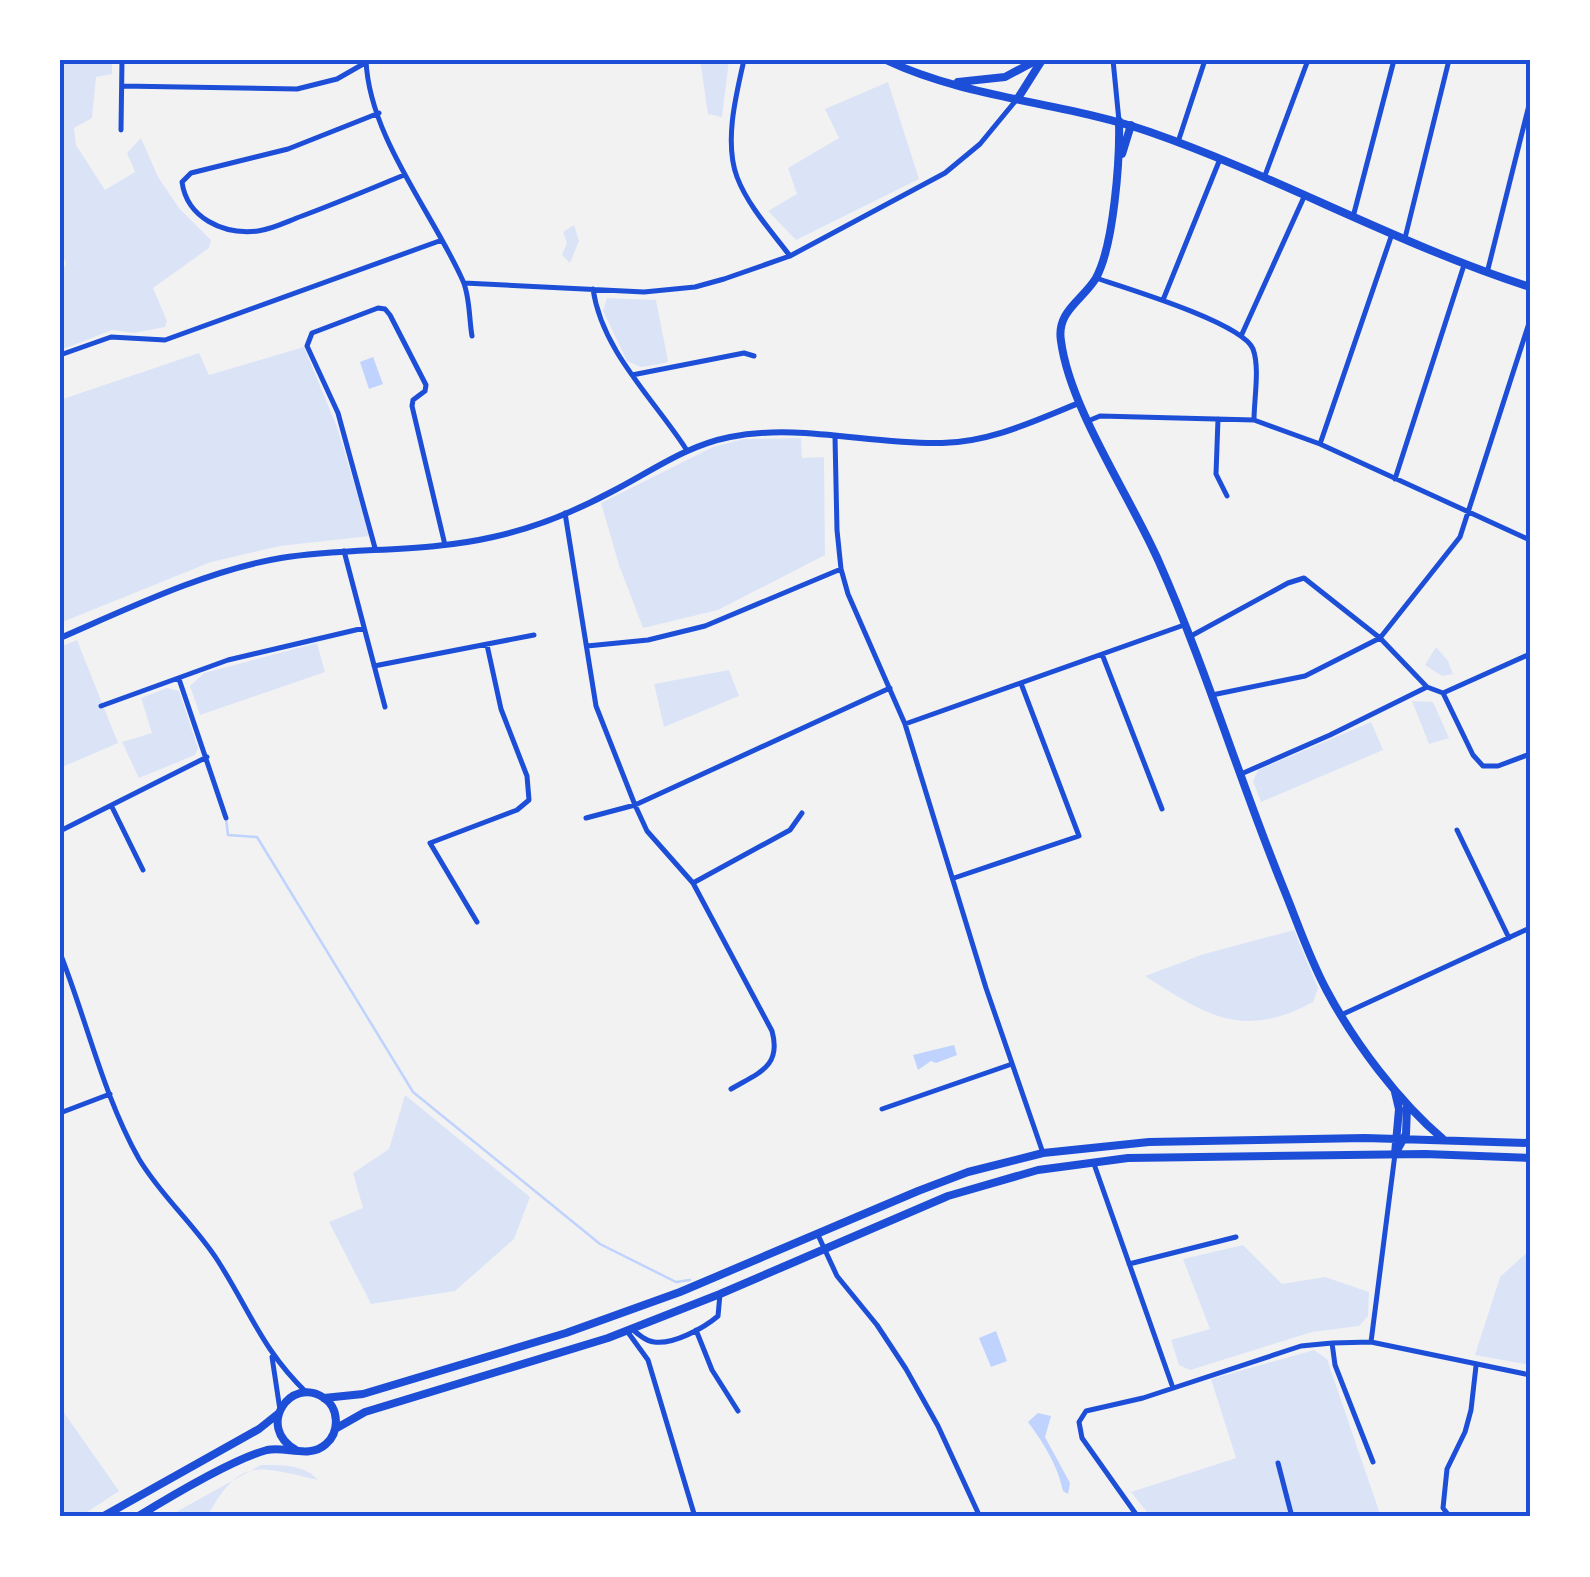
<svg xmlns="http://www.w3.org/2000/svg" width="1590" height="1577" font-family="Ubuntu,sans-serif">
<rect width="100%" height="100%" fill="#f2f2f2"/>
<path fill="#dbe4f7" d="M 60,60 L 112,60 L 112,74 L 96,77 L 92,118 L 74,128 L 76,145 L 105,190 L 135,172 L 127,153 L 141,138 L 158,177 L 179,208 L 211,240 L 209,248 L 153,288 L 167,321 L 165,327 L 134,333 L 112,330 L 63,349 L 60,347 L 60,273 L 66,264 L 60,245 Z
M 700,60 L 729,60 L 722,117 L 708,114 Z
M 888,82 L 919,179 L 796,240 L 768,211 L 797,194 L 788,168 L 839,138 L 825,109 Z
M 574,225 L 579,241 L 570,263 L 562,255 L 567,243 L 563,232 Z
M 607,298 L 656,300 L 668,361 L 666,363 L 641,367 L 627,361 L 603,311 Z
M 304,347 L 337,427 L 370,536 L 280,546 L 211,562 L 60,623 L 60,400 L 199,353 L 209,375 Z
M 801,438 L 802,458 L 824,457 L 825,555 L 718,610 L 643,628 L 619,565 L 601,503 L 713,447 L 743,439 Z
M 77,640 L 118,743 L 60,768 L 60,647 Z
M 317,643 L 325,672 L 200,715 L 190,686 L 204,673 Z
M 1436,647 L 1448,661 L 1453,674 L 1442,676 L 1425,665 Z
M 729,670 L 739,696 L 664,727 L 654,684 Z
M 167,688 L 179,691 L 198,748 L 195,755 L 139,778 L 122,742 L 152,733 L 141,698 Z
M 1412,701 L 1433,702 L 1449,738 L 1429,744 Z
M 1371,722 L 1383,750 L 1261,802 L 1253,781 L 1258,770 Z
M 1294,930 L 1318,988 L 1313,1002 C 1243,1040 1207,1016 1145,976 L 1204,954 Z
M 405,1095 L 530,1197 L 514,1239 L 455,1291 L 371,1304 L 329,1222 L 363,1208 L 353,1173 L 389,1149 Z
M 1243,1245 L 1282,1284 L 1325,1277 L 1369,1292 L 1368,1316 L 1359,1326 L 1312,1332 L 1190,1370 L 1179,1365 L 1171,1340 L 1210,1329 L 1183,1259 Z
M 1530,1250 L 1530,1365 L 1475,1355 L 1500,1277 Z
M 1314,1350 L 1327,1359 L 1381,1517 L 1151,1517 L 1131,1492 L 1236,1458 L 1211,1379 Z
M 60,1407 L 119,1491 L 80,1517 L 60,1517 Z
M 261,1465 C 281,1465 304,1464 318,1480 C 258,1467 241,1455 207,1517 L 167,1517 Z"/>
<path fill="#bfd3fe" d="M 373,357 L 383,384 L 369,389 L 360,362 Z
M 954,1045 L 957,1055 L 936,1063 L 931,1061 L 918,1070 L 913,1055 Z
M 996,1331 L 1007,1361 L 991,1367 L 979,1338 Z
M 1038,1413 L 1051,1416 L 1045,1437 L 1070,1483 L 1068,1494 L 1063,1491 C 1058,1466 1043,1442 1028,1422 Z"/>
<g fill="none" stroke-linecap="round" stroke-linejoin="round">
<path stroke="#bfd3fe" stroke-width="2.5" d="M 226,819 L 228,835 L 257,837 L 413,1092 L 600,1244 L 676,1282 L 690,1280"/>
<path stroke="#1d4ed8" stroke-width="5" d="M 366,60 C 369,137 433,213 463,281 C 470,297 469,319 472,336
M 744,60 C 736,95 724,142 737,177 C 748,206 772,232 790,256
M 1113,60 L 1119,121
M 122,86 L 297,89 L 337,79 L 365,63
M 379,113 L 288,149 L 191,173 L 182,182 C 187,218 223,235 258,231 C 273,229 288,221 302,216 C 337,203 370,189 404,175
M 121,130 L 122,60
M 1178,142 L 1205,60
M 1264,178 L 1308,60
M 1353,217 L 1394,60
M 1405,238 L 1449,60
M 1487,273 L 1530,101
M 1096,278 C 1126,288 1243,323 1253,349 C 1260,368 1254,399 1254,420
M 464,283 L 644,292 L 695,287 L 724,279 L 790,256 L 945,173 L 980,144 L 1017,99
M 593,289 C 602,351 653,398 686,449
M 1163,300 L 1220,159
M 1242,334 L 1304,197
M 60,355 L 111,337 L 165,340 L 442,240
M 632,375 L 744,353 L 754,356
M 1218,419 L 1216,474 L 1227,496
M 1088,421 L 1100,416 L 1254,420 L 1320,444 L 1530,540
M 835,437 L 837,530 L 841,569 L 848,594 L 905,724 L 986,988 L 1043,1153
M 1320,444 L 1392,234
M 1395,479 L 1464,265
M 565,513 L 596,706 L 635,805 L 647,831 L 693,883 L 772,1031 C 782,1067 758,1073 731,1089
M 375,548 L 338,413 L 307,346 L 312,333 L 378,308 L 385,309 L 390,315 L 426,385 L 425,391 L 413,400 L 412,406 L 445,545
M 344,551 L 385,707
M 1191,636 L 1288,583 L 1304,578 L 1380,638 L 1427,687
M 587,646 L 648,640 L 705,626 L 841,569
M 1102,654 L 1162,809
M 374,666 L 534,635
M 179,679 L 226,818
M 1443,693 L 1473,755 L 1483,766 L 1498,766 L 1530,754
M 1212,695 L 1305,676 L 1380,638 L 1460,537 L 1530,320
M 101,706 L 228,660 L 364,628
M 905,724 L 1184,625
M 1241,774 L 1330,735 L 1427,687 L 1443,693 L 1530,654
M 112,807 L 143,870
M 586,818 L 635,805 L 890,688
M 1457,830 L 1509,938
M 60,831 L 207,757
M 954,878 L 1079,836 L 1022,686
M 693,883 L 790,830 L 802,813
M 477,922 L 430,843 L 517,810 L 529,800 L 527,776 L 501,709 L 487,645
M 60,953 C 87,1021 103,1095 139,1159 C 161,1196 195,1225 218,1261 C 250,1311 263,1351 307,1393
M 1341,1015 L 1530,928
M 882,1109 L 1012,1064
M 60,1113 L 110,1094
M 1094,1164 L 1173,1388
M 818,1235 L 837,1276 L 877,1325 L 906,1369 L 938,1426 L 980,1517
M 1129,1264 L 1236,1237
M 632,1329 C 639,1335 646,1341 654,1342 C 673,1345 704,1328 718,1316 L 720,1294
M 696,1330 L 712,1370 L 738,1411
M 627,1331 L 648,1360 L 695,1517
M 1371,1342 L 1395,1154
M 1332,1343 L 1335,1365 L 1373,1462
M 272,1357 L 280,1410
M 1278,1463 L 1292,1517
M 1138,1517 L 1082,1438 L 1079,1422 L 1086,1411 L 1143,1398 L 1301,1346 L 1332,1343 L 1371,1342 L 1530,1375
M 1450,1517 L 1443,1508 L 1447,1469 L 1465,1432 L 1471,1410 L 1476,1366"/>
<path stroke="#1d4ed8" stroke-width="6" d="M 60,638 C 129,608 208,570 281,558 C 351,547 424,553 493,537 C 534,528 576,511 613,491 C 652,471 685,446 730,437 C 799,423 872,445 942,443 C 991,442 1034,421 1079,403"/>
<path stroke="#1d4ed8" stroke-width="8" d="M 1018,98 L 1042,60
M 1119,121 C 1120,159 1114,245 1096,278 C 1083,300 1056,311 1061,341 C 1070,409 1130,496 1159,562 C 1206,668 1239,779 1283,887 C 1297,921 1309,958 1327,991 C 1354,1042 1399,1102 1443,1139
M 1122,154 L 1131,125
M 1395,1092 L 1399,1109 L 1395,1154
M 1395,1154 L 1406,1134 L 1407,1107
M 324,1398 L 363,1394 L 566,1333 L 680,1292 L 918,1191 L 968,1172 L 1043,1153 L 1149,1142 L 1365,1138 L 1530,1143
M 335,1429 L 365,1412 L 608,1338 L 720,1294 L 948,1196 L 1038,1170 L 1128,1158 L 1425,1154 L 1530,1158
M 102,1517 L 259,1429 L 279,1413
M 137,1517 C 168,1498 233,1459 267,1450 C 286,1446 310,1459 326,1444 C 340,1432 339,1408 324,1398 C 291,1375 255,1427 296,1450"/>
<path stroke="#1d4ed8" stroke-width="8" d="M 886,60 C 968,99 1064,102 1150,132 C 1279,177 1399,245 1530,287
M 958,82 L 1005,77 L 1037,60"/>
</g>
<rect width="1590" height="1577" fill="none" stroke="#ffffff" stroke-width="125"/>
<rect x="62" y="62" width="1466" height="1452" fill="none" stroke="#1d4ed8" stroke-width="4"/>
</svg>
